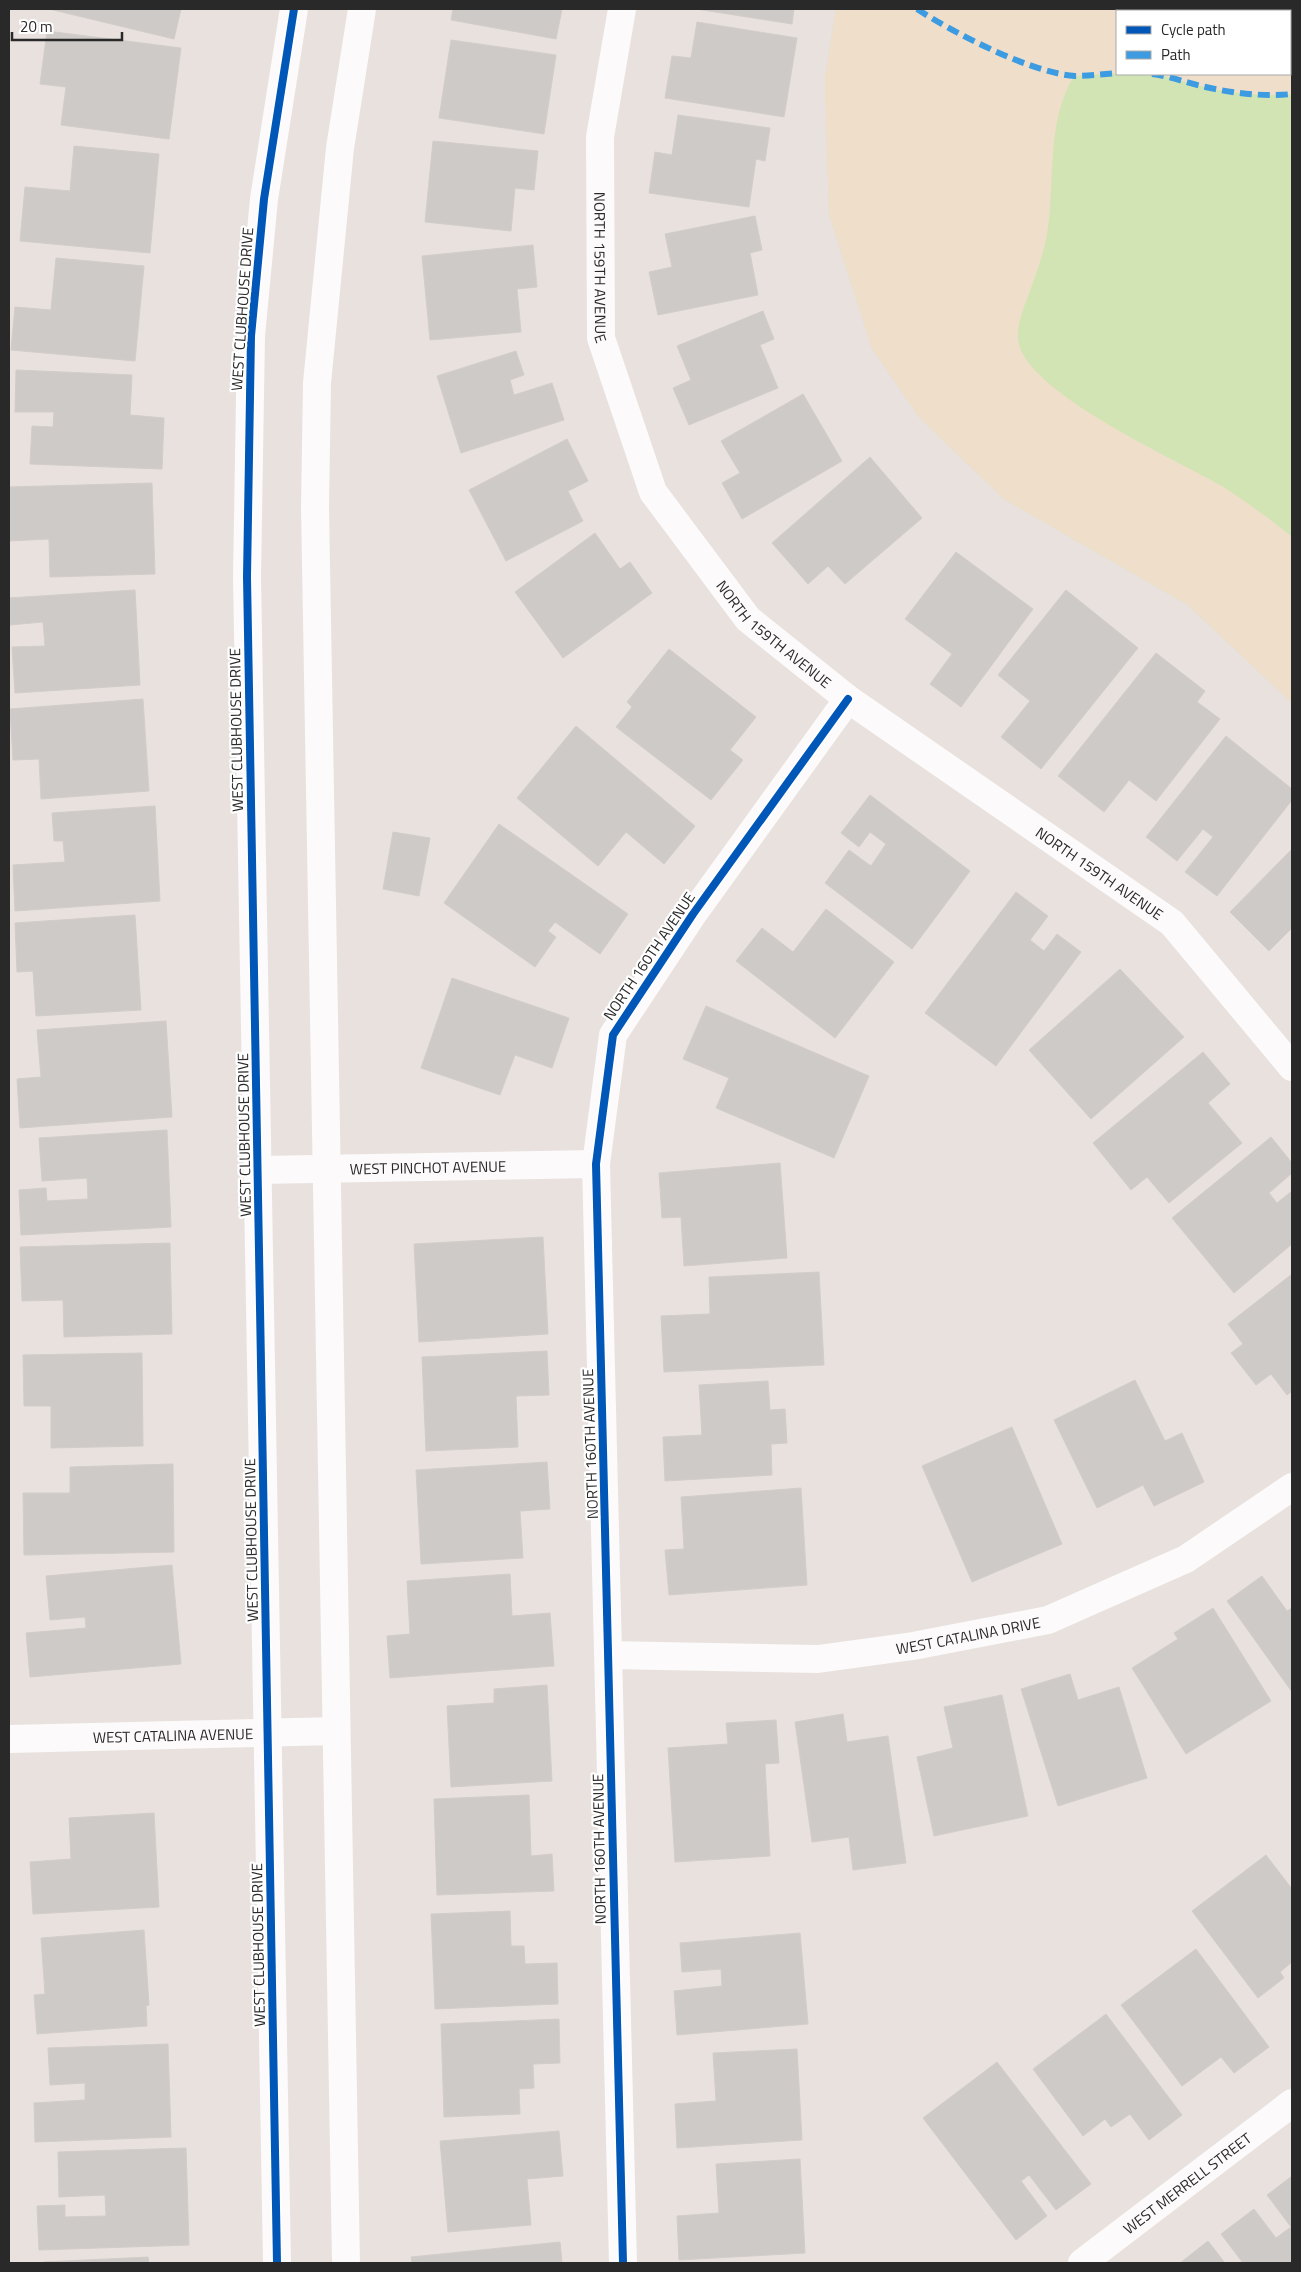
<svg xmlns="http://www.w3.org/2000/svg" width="1301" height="2272" font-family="'Titillium Web',sans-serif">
<rect width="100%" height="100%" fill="#e8e1de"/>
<path fill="#d3e4b4" d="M 836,9 L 1209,9 L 1223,11 L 1117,11 L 1117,74 L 1290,74 L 1290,23 L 1292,23 L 1292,703 L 1188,605 L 1004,499 L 919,417 L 872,348 L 829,214 L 825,79 Z"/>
<path fill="#efdfca" d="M 836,9 L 1209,9 L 1223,11 L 1117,11 L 1117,73 L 1074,76 C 1045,124 1056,181 1047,234 C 1044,251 1038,269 1032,285 C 1026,303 1017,320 1018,339 C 1022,392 1180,461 1225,488 C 1248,503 1271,520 1292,537 L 1292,703 L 1188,605 L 1004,499 L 919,417 L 872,348 L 829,214 L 825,79 Z
M 1290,23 L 1292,23 L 1292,94 C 1262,97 1231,93 1201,86 C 1184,82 1169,76 1152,74 L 1290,74 Z"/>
<path fill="#cecac7" stroke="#d3cdca" d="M 49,9 L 181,9 L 174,39 Z
M 453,9 L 562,9 L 556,39 L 451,20 Z
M 696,9 L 794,9 L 792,24 Z
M 697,22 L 797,38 L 784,117 L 665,98 L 672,56 L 691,58 Z
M 47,31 L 181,48 L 169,139 L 61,125 L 66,87 L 40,84 Z
M 451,40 L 556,55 L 544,134 L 439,118 Z
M 678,115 L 770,128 L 765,161 L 756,159 L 749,207 L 649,193 L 655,152 L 672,155 Z
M 433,141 L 538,151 L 534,190 L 515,188 L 511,231 L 425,222 Z
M 74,146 L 159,154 L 150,253 L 20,241 L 25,187 L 70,191 Z
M 755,216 L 762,250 L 750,253 L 758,295 L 658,315 L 649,272 L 672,267 L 665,234 Z
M 533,245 L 537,287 L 517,289 L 521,332 L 430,340 L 422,256 Z
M 56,258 L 144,266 L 135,361 L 11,350 L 15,307 L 51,310 Z
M 763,311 L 774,339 L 760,345 L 778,388 L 689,425 L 673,388 L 691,380 L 677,346 Z
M 516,351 L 524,375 L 510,380 L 514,395 L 552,383 L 564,420 L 461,453 L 437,376 Z
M 16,370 L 132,375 L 130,415 L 164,418 L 162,469 L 30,464 L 32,426 L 53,427 L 54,412 L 15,412 Z
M 803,394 L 842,461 L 742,519 L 722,483 L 740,473 L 721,441 Z
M 567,439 L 588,481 L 568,491 L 583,521 L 506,561 L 469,490 Z
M 870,457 L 922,518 L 845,584 L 828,566 L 808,584 L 772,543 Z
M 152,483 L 155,574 L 50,577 L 49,539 L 9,541 L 9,487 Z
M 595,533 L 620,569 L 630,562 L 652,593 L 563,658 L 515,592 Z
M 956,552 L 1033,609 L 961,707 L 930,684 L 952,654 L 905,619 Z
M 135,590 L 140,685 L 15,693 L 12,647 L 45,646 L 43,622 L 10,625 L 9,598 Z
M 1066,590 L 1138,648 L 1041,769 L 1001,737 L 1030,701 L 998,675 Z
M 669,649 L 756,717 L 730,750 L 743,760 L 711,800 L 616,727 L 632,707 L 627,702 Z
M 1156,653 L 1205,691 L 1197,702 L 1220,719 L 1156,801 L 1129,780 L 1104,812 L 1058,776 Z
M 143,699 L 149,791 L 41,799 L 39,759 L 13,760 L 10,709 Z
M 576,726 L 695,826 L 664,864 L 626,832 L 598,866 L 517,798 Z
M 1226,736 L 1292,789 L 1292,800 L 1217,896 L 1185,872 L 1213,837 L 1203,829 L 1177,861 L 1146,837 Z
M 870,795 L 970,871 L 912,949 L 825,883 L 849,850 L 871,866 L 886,844 L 870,832 L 859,847 L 841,833 Z
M 155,806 L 160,901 L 15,911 L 13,865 L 65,862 L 63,841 L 54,841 L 52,813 Z
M 499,824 L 628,914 L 600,954 L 555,922 L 548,931 L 556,937 L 535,967 L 444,903 Z
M 393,832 L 430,838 L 419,896 L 383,889 Z
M 1292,849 L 1292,928 L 1269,951 L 1230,912 Z
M 1016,892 L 1048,916 L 1030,940 L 1044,951 L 1057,934 L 1081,952 L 996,1066 L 925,1013 Z
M 826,909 L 894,962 L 835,1038 L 736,961 L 762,928 L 793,952 Z
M 135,915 L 141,1010 L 36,1016 L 33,971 L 17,972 L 15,923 Z
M 1120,969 L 1184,1037 L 1091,1119 L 1029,1050 Z
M 452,978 L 569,1018 L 552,1068 L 515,1055 L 500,1095 L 421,1068 Z
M 706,1006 L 869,1076 L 834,1158 L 716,1108 L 729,1078 L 683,1059 Z
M 166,1021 L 172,1117 L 20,1128 L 17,1079 L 41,1077 L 37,1030 Z
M 1203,1052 L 1230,1084 L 1208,1103 L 1242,1143 L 1169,1203 L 1147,1177 L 1131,1190 L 1093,1143 Z
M 167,1130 L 171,1227 L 21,1235 L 19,1190 L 46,1188 L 47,1201 L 88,1199 L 87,1178 L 42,1181 L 39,1138 Z
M 1271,1137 L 1292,1163 L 1292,1173 L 1269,1193 L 1277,1203 L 1292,1191 L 1292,1244 L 1234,1293 L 1172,1218 Z
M 780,1163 L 787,1258 L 684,1266 L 681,1217 L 662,1218 L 659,1173 Z
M 543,1237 L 548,1334 L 419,1342 L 414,1244 Z
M 170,1243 L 172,1334 L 64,1337 L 63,1300 L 22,1301 L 20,1247 Z
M 819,1272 L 824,1365 L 664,1372 L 661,1316 L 710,1314 L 709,1277 Z
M 1292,1274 L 1292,1391 L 1287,1395 L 1271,1374 L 1256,1385 L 1231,1353 L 1243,1344 L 1228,1324 Z
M 547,1351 L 549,1395 L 516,1396 L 518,1447 L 426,1451 L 422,1357 Z
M 142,1353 L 143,1446 L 51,1448 L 51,1406 L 24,1406 L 23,1355 Z
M 1135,1380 L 1165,1441 L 1182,1433 L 1204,1482 L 1154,1506 L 1143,1485 L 1097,1508 L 1054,1420 Z
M 768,1381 L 770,1410 L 785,1409 L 787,1443 L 771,1444 L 772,1475 L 665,1481 L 663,1437 L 702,1435 L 699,1385 Z
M 1012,1427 L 1062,1544 L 972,1582 L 922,1466 Z
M 547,1462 L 550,1509 L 520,1511 L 523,1558 L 421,1564 L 416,1470 Z
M 173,1464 L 174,1552 L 24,1555 L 23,1493 L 70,1493 L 70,1467 Z
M 801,1488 L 807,1585 L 669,1595 L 665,1550 L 684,1549 L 681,1497 Z
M 172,1565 L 181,1664 L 30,1677 L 26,1633 L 86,1628 L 85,1617 L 50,1620 L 46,1576 Z
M 510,1574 L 512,1616 L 550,1613 L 554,1666 L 390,1678 L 387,1636 L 410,1634 L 407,1581 Z
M 1262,1576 L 1287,1611 L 1292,1608 L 1292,1692 L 1227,1601 Z
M 1213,1608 L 1271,1701 L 1186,1754 L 1132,1668 L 1178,1639 L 1174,1633 Z
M 1070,1674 L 1078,1700 L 1119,1687 L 1147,1778 L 1058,1806 L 1021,1689 Z
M 547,1685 L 552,1781 L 451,1787 L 447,1706 L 494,1703 L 494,1689 Z
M 1002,1695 L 1028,1816 L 934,1836 L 917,1757 L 953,1748 L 944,1707 Z
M 843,1714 L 847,1742 L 888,1736 L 906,1863 L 853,1870 L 849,1837 L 812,1842 L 795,1722 Z
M 776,1720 L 779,1763 L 765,1764 L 770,1856 L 675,1862 L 668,1748 L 728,1744 L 726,1723 Z
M 529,1795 L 531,1856 L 552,1854 L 554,1891 L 437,1895 L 434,1799 Z
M 154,1813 L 159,1907 L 33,1914 L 30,1862 L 71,1859 L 69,1818 Z
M 1266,1855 L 1292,1889 L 1292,1962 L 1280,1972 L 1284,1978 L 1258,1998 L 1192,1911 Z
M 510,1911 L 511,1946 L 524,1946 L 525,1964 L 557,1963 L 558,2004 L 435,2009 L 431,1914 Z
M 144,1930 L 149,2005 L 146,2006 L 147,2026 L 37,2034 L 34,1995 L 45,1994 L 41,1938 Z
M 800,1933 L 808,2024 L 677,2035 L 674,1991 L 722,1986 L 721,1969 L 682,1972 L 680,1943 Z
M 1196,1949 L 1269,2047 L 1234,2073 L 1221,2057 L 1182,2086 L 1121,2005 Z
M 1106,2014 L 1182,2115 L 1149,2140 L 1130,2114 L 1111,2127 L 1105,2119 L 1083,2136 L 1033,2069 Z
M 559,2019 L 560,2063 L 533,2064 L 534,2088 L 519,2089 L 520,2114 L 444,2117 L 441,2024 Z
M 168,2044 L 171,2137 L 35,2142 L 34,2103 L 85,2100 L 85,2083 L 50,2085 L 48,2048 Z
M 797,2049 L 802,2140 L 677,2148 L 675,2104 L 716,2101 L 713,2053 Z
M 997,2062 L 1091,2184 L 1056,2210 L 1029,2175 L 1021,2181 L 1047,2216 L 1016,2240 L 923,2118 Z
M 559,2131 L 563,2176 L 527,2179 L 531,2225 L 448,2232 L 440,2141 Z
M 186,2148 L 189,2245 L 39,2250 L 37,2206 L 65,2205 L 65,2217 L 106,2216 L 105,2195 L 59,2197 L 58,2152 Z
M 800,2159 L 805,2253 L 679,2260 L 677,2216 L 719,2213 L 716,2164 Z
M 1292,2176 L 1292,2263 L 1243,2263 L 1221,2234 L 1254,2209 L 1276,2238 L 1291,2227 L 1267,2195 Z
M 1208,2241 L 1225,2263 L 1180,2263 Z
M 560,2242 L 562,2263 L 412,2263 L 411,2257 Z
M 148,2257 L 149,2263 L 44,2262 Z"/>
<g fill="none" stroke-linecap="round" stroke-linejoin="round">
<g stroke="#fcfafa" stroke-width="28">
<path id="s1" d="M 622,9 L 600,137 L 601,338 L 653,492 L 748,619 L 848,699 L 1172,923 L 1292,1067"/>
<path id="s2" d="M 259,1170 L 596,1164"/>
<path id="s3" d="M 609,1655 L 818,1659 L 913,1646 L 1048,1620 L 1186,1559 L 1292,1487"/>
<path id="s4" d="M 9,1739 L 336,1731"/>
<path d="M 623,2263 L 596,1164 L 613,1035 L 693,914 L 848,699"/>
<path id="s5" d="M 1082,2263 L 1292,2103"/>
</g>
<path stroke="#fcfafa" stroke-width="28" d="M 277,2263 L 247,577 L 251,336 L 264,199 L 294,9
M 346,2263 L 315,507 L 317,383 L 340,148 L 362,9"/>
<path stroke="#3d9ce1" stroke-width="6" stroke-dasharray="12 6" stroke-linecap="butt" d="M 917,9 C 954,33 1031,73 1075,76 C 1089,76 1103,74 1117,73
M 1152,74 C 1169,76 1184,82 1201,86 C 1231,93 1262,97 1292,94"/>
<defs>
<path id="cycleway" d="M 277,2263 L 247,577 L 251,336 L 264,199 L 294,9
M 623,2263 L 596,1164 L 613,1035 L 693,914 L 848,699"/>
</defs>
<use href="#cycleway" stroke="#fff" stroke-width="11"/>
<use href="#cycleway" stroke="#0057b8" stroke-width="8"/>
</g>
<g text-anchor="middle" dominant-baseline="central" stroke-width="4.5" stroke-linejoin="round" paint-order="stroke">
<g font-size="15" fill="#292929" stroke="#fff">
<text stroke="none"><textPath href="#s1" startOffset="260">NORTH 159TH AVENUE</textPath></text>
<text transform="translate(242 309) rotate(-86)">WEST CLUBHOUSE DRIVE</text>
<text stroke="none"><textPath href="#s1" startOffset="681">NORTH 159TH AVENUE</textPath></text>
<text transform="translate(236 730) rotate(-91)">WEST CLUBHOUSE DRIVE</text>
<text stroke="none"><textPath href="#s1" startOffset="1086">NORTH 159TH AVENUE</textPath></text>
<text transform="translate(649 956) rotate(-56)">NORTH 160TH AVENUE</text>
<text transform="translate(244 1135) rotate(-91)">WEST CLUBHOUSE DRIVE</text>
<text stroke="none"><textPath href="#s2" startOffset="169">WEST PINCHOT AVENUE</textPath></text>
<text transform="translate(590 1444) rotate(-92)">NORTH 160TH AVENUE</text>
<text transform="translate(251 1540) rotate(-91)">WEST CLUBHOUSE DRIVE</text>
<text stroke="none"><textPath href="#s3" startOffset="361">WEST CATALINA DRIVE</textPath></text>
<text stroke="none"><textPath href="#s4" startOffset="164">WEST CATALINA AVENUE</textPath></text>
<text transform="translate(599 1849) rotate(-91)">NORTH 160TH AVENUE</text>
<text transform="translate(258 1945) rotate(-91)">WEST CLUBHOUSE DRIVE</text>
<text stroke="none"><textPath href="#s5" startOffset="132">WEST MERRELL STREET</textPath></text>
</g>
</g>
<rect width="1301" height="2272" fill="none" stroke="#292929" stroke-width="20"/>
<rect x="1116" y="10" width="175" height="65" fill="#ffffff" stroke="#a9a9a9"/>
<rect x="1126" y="26" width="25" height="8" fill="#0057b8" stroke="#a9a9a9"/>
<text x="1161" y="35" font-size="15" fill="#292929">Cycle path</text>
<rect x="1126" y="51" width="25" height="8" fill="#3d9ce1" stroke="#a9a9a9"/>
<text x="1161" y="60" font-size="15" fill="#292929">Path</text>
<path d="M12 32v8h110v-8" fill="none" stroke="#292929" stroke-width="2.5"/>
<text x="20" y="32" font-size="15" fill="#292929" stroke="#ffffff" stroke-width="4" paint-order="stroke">20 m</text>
</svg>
